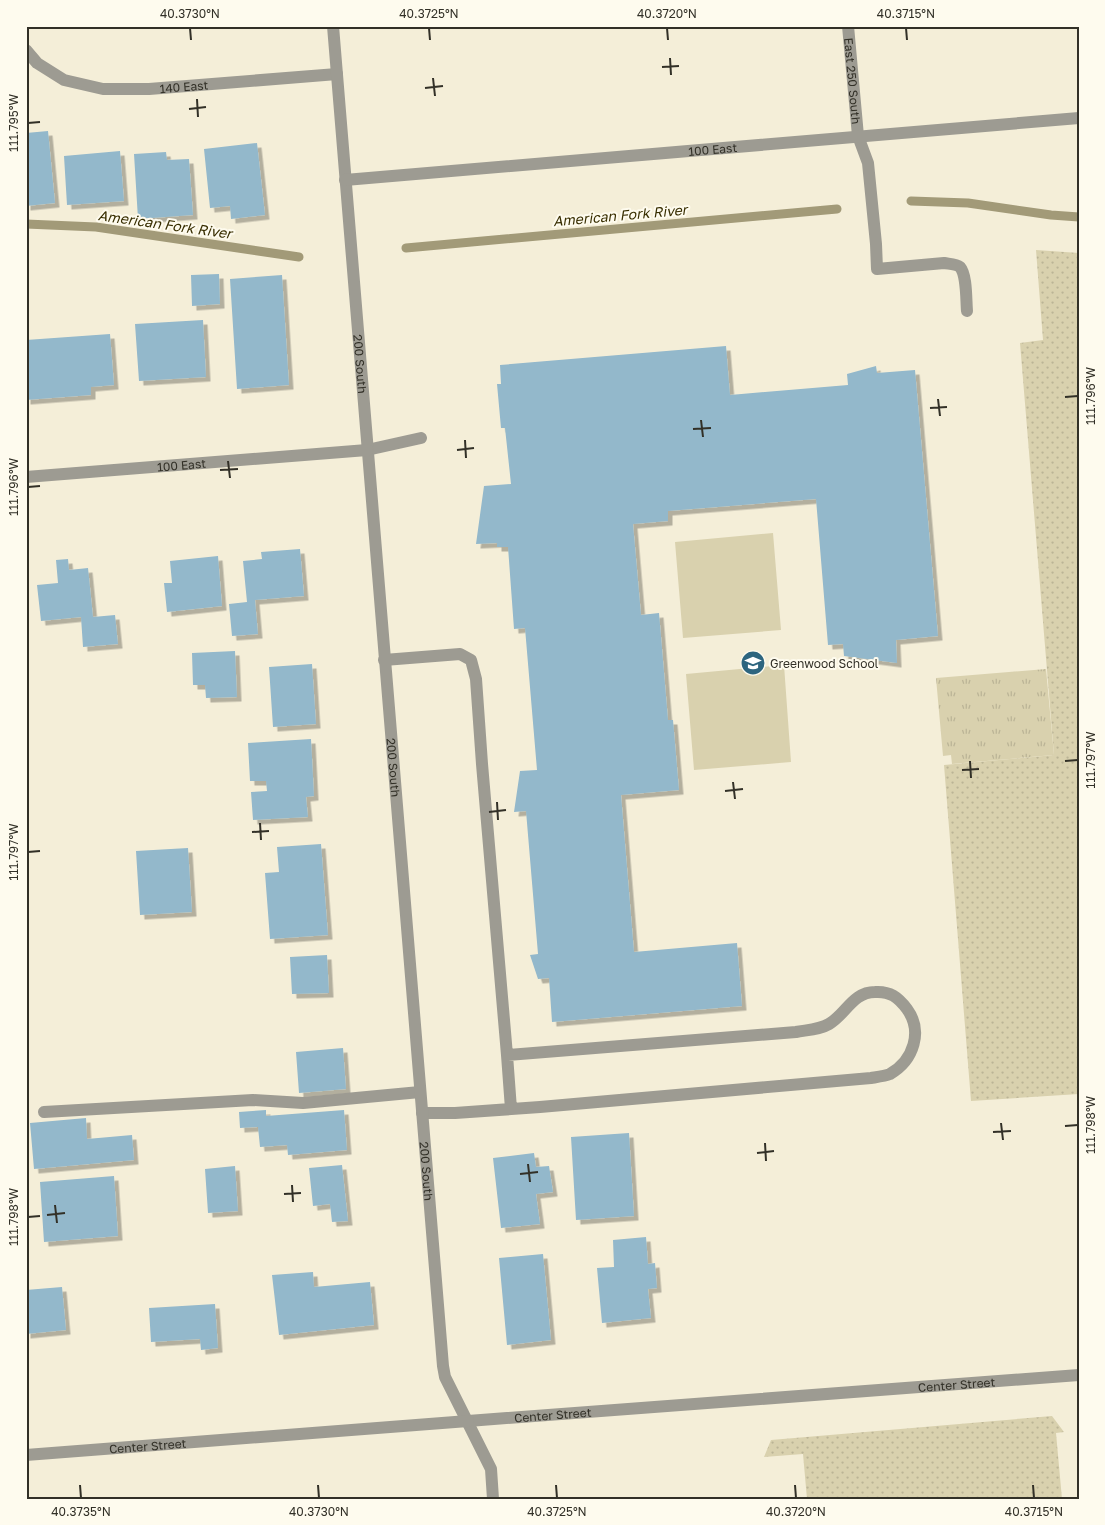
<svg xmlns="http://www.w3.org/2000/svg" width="1105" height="1525" font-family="'Golos Text',sans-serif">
<defs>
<pattern id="grass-dots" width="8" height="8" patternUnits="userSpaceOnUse" patternTransform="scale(1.25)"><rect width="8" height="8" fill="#d9d1ae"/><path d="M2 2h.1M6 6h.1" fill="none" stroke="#bbb496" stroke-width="1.8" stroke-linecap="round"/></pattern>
<pattern id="park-tufts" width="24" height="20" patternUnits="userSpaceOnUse" patternTransform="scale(1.25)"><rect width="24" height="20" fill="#d9d1ae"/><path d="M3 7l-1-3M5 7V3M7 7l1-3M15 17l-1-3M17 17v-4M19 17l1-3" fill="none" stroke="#bbb496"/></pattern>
<filter id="shadow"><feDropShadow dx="4.5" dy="4.5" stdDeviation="0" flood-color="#0004"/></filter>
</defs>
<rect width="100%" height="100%" fill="#f4eed8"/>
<path fill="url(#grass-dots)" d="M 1036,250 L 1079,253 L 1079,1094 L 971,1101 L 944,765 L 1054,755 L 1020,343 L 1043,340 Z
M 1052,1416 L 1064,1432 L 1056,1433 L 1062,1499 L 807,1499 L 803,1454 L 764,1457 L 771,1440 Z"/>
<path fill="url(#park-tufts)" d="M 1046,669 L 1054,755 L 952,764 L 951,755 L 943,756 L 936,678 Z"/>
<path fill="#d9d1ae" d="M 773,533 L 781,630 L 683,638 L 675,542 Z
M 784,665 L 791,762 L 694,770 L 686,674 Z"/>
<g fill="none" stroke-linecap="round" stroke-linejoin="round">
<path stroke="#a29a78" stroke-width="9" d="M 911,201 L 968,203 L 1051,215 L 1079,217
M 26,224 L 96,227 L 299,257
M 406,248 L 837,209"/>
</g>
<path fill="#93b8cb" filter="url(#shadow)" d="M 48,131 L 55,203 L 26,206 L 26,133 Z
M 257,143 L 265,215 L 231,219 L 230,206 L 210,208 L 204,149 Z
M 120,151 L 124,201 L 67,205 L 64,156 Z
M 166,152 L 167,160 L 189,159 L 193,215 L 138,219 L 134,154 Z
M 219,274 L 220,304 L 192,306 L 191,275 Z
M 282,275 L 289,385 L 237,389 L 230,279 Z
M 203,320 L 206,377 L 139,381 L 135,324 Z
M 110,334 L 114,385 L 91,387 L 91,395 L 26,400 L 26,340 Z
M 726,346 L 730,395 L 848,385 L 847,374 L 876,366 L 877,373 L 915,370 L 938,636 L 896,640 L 897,663 L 844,656 L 843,644 L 828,645 L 816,499 L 668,511 L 668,521 L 633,524 L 641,615 L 659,613 L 668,720 L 673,720 L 679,790 L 621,795 L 634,952 L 737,943 L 742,1006 L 552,1022 L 549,978 L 538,979 L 530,955 L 538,954 L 526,811 L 514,812 L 520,771 L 537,770 L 525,628 L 514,629 L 508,547 L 497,547 L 497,543 L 476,544 L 484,486 L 511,484 L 505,428 L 501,428 L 497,384 L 501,384 L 500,365 Z
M 300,549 L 304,596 L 255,600 L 258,634 L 232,636 L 229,604 L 247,602 L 243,561 L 262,559 L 261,552 Z
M 218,556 L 222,606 L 167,612 L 164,583 L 172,583 L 170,561 Z
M 68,559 L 69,570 L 88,568 L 93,617 L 115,615 L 118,644 L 83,647 L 81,617 L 41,621 L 37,585 L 58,583 L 56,560 Z
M 235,651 L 237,697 L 206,698 L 205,685 L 193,685 L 192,653 Z
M 312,664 L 316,724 L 273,727 L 269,667 Z
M 311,739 L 314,796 L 306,797 L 308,817 L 253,820 L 251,792 L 267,791 L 266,781 L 250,781 L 248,743 Z
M 321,844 L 328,935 L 270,939 L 265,873 L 279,872 L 277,847 Z
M 188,848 L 192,912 L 140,915 L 136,851 Z
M 327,955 L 329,993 L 292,994 L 290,957 Z
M 343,1048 L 346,1089 L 299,1093 L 296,1052 Z
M 266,1110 L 266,1116 L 344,1110 L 347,1150 L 288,1155 L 287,1145 L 260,1147 L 258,1127 L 240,1128 L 239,1112 Z
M 86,1118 L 87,1139 L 132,1135 L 134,1160 L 34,1169 L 30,1123 Z
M 629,1133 L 634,1216 L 576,1220 L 571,1137 Z
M 534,1153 L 536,1167 L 549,1166 L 553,1192 L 536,1194 L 540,1224 L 501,1228 L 493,1158 Z
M 342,1165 L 348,1221 L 332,1222 L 330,1204 L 313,1206 L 309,1168 Z
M 235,1166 L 238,1211 L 208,1213 L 205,1169 Z
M 114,1176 L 118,1236 L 44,1242 L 40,1182 Z
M 646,1237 L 648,1264 L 655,1263 L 657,1288 L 648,1289 L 651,1318 L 602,1323 L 597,1268 L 614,1267 L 613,1240 Z
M 543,1254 L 551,1340 L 507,1345 L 499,1258 Z
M 313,1272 L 314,1287 L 370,1282 L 374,1325 L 279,1335 L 272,1275 Z
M 62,1287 L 66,1330 L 26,1334 L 26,1290 Z
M 215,1304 L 218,1348 L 201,1350 L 200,1339 L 151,1342 L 149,1308 Z"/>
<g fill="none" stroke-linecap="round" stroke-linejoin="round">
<path stroke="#9d9b92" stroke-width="12" d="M 858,136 L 868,163 L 876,244 L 877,269 L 944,263 C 949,264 956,264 960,267 C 967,275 966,300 967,311
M 367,450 L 421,438
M 384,660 L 460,654 L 471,660 L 476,679 L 482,764 L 507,1055 L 796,1032 C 806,1030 819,1030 829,1024 C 846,1014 853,992 875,992 C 890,991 898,997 907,1009 C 923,1031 914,1060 890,1074 C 885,1076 877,1077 871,1078 L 540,1107 L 455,1113 L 422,1113
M 507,1055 L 511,1109
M 44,1112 L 253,1100 L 303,1103 L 420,1092"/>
<g stroke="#9d9b92" stroke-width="12">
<path id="s1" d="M 848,26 L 858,136"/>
<path id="s2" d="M 26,50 L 37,63 L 64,80 L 103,89 L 149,89 L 337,74"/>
<path id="s3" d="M 468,1421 L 1079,1375"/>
</g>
<g stroke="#9d9b92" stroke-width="12">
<path id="s4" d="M 333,26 L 443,1366 L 445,1377 L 491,1469 L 493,1499"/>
<path id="s5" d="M 345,180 L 1079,118"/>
<path id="s6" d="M 26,477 L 367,450"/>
<path id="s7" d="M 26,1455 L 468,1421"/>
</g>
</g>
<path fill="none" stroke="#323027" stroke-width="2" d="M 190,28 L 191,40M 429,28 L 430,40M 667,28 L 668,40M 906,28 L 907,40M 670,58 L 671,75M 662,67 L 679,66M 433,78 L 435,96M 425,88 L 443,86M 197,99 L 198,117M 189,109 L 206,107M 28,123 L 40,122M 1065,397 L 1078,396M 938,399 L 940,416M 930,408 L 947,407M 701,420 L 703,437M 693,429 L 711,428M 465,440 L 466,458M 457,450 L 474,448M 228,461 L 230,478M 220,470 L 238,469M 28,487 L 40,486M 970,761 L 971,778M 1065,761 L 1078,760M 962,770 L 979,769M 733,782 L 735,799M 725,791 L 743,789M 497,802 L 498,820M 489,812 L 506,810M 260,823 L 261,840M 252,832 L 269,831M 28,852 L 40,851M 1001,1123 L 1003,1140M 1065,1126 L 1078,1125M 993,1132 L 1011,1131M 765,1143 L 766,1161M 757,1153 L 774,1151M 528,1164 L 530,1182M 520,1174 L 538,1172M 292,1185 L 293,1202M 284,1194 L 301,1193M 55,1205 L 57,1223M 47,1215 L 65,1213M 28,1217 L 40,1216M 80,1485 L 81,1498M 318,1485 L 319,1498M 556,1485 L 557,1498M 795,1485 L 796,1498M 1033,1485 L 1034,1498"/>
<defs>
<symbol id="school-disc" viewBox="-11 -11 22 22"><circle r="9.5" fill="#2d657f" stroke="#fefbee"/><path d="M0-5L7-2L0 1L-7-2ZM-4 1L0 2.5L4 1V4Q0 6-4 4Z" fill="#fff"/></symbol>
</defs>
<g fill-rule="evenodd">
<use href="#school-disc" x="739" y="649" width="28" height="28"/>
</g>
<g text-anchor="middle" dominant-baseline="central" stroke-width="4" stroke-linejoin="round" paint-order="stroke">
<g font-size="12" fill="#323027" stroke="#fefbee">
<text stroke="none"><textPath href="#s1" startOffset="55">East 250 South</textPath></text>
<text stroke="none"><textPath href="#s2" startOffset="170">140 East</textPath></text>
<text stroke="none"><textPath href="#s5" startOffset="369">100 East</textPath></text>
<text stroke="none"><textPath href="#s4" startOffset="339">200 South</textPath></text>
<text stroke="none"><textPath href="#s6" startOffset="156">100 East</textPath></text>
<text stroke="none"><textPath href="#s4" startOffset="744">200 South</textPath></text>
<text stroke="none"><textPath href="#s4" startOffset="1149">200 South</textPath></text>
<text stroke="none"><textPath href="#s3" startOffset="490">Center Street</textPath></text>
<text stroke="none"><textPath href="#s3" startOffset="85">Center Street</textPath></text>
<text stroke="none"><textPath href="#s7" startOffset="122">Center Street</textPath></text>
</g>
<g font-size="12" fill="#323027" stroke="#fefbee" text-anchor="start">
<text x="770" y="663">Greenwood School</text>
</g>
<g font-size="14" font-style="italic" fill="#382e00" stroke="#fefbee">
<text transform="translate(620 215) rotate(-5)">American Fork River</text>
<text transform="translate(165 224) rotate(8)">American Fork River</text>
</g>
</g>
<rect width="1105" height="1525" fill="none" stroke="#fefbee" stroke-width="55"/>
<rect x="28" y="28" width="1050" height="1470" fill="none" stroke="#323027" stroke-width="2"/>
<g font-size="12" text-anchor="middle" fill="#323027">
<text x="190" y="18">40.3730°N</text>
<text x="429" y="18">40.3725°N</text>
<text x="667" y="18">40.3720°N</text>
<text x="906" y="18">40.3715°N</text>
<text transform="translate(14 123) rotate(-90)" y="4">111.795°W</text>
<text transform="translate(1091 396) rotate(-90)" y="4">111.796°W</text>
<text transform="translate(14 487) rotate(-90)" y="4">111.796°W</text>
<text transform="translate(1091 760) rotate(-90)" y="4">111.797°W</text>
<text transform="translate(14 852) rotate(-90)" y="4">111.797°W</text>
<text transform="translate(1091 1125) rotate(-90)" y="4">111.798°W</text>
<text transform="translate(14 1217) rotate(-90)" y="4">111.798°W</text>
<text x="81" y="1516">40.3735°N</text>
<text x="319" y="1516">40.3730°N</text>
<text x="557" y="1516">40.3725°N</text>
<text x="796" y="1516">40.3720°N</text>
<text x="1034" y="1516">40.3715°N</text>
</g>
</svg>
